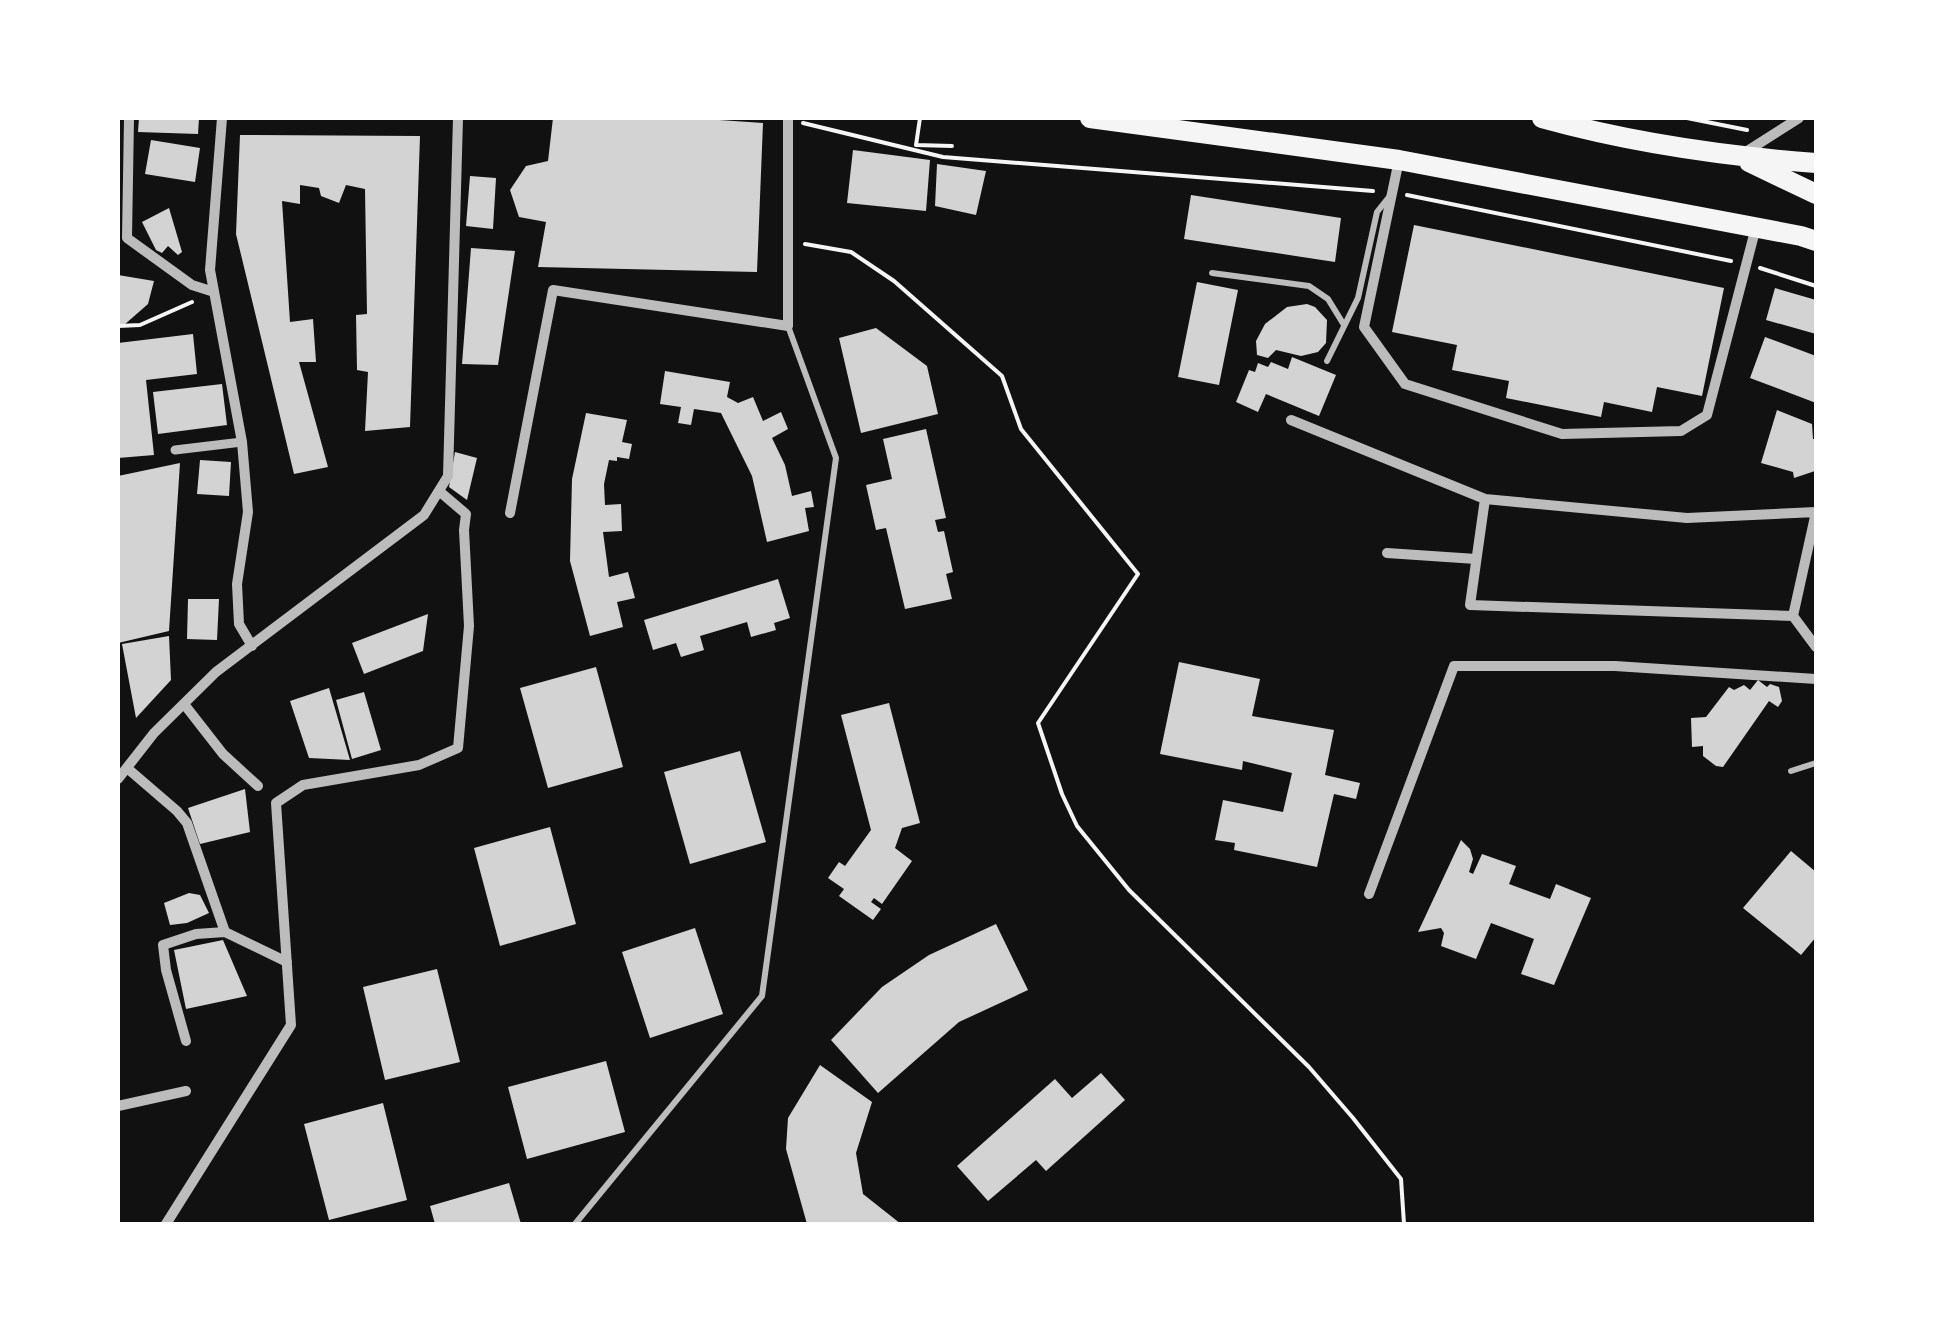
<svg xmlns="http://www.w3.org/2000/svg" width="1934" height="1342" font-family="Lato,sans-serif">
<rect width="100%" height="100%" fill="#111"/>
<path fill="#d3d3d3" d="M 139,118 L 199,118 L 198,134 L 138,132 Z
M 553,118 L 690,118 L 763,123 L 757,272 L 538,267 L 546,222 L 519,217 L 510,190 L 526,166 L 548,161 Z
M 240,135 L 420,136 L 410,427 L 365,431 L 368,372 L 357,370 L 356,315 L 367,314 L 365,189 L 346,185 L 339,203 L 321,196 L 319,188 L 300,185 L 300,204 L 282,201 L 290,322 L 313,319 L 316,362 L 299,362 L 328,467 L 294,474 L 236,234 Z
M 151,140 L 200,148 L 195,182 L 145,174 Z
M 853,150 L 930,160 L 926,211 L 847,203 Z
M 937,164 L 986,171 L 976,215 L 935,206 Z
M 470,176 L 496,178 L 493,229 L 466,226 Z
M 1191,195 L 1341,218 L 1335,262 L 1184,239 Z
M 169,208 L 182,252 L 178,255 L 168,246 L 162,253 L 156,250 L 142,222 Z
M 1414,225 L 1724,288 L 1702,396 L 1657,387 L 1652,412 L 1604,402 L 1601,417 L 1506,398 L 1509,381 L 1452,370 L 1457,345 L 1392,332 Z
M 471,248 L 515,251 L 498,365 L 462,364 Z
M 118,275 L 154,281 L 148,304 L 124,325 L 118,324 Z
M 1197,282 L 1238,290 L 1219,385 L 1178,377 Z
M 1775,288 L 1816,300 L 1816,334 L 1766,320 Z
M 1307,304 L 1315,307 L 1327,320 L 1326,343 L 1318,352 L 1301,356 L 1276,350 L 1268,358 L 1257,355 L 1256,341 L 1265,324 L 1287,307 Z
M 876,328 L 927,366 L 938,414 L 861,433 L 839,338 Z
M 193,334 L 197,374 L 146,380 L 154,455 L 118,458 L 118,343 Z
M 1765,337 L 1816,356 L 1816,403 L 1750,378 Z
M 1292,357 L 1336,375 L 1319,416 L 1266,394 L 1258,412 L 1236,402 L 1249,370 L 1255,372 L 1258,363 L 1268,367 L 1271,362 L 1288,369 Z
M 665,371 L 730,382 L 727,397 L 738,403 L 753,397 L 763,421 L 781,412 L 788,429 L 772,438 L 785,465 L 792,496 L 811,491 L 814,507 L 805,508 L 809,531 L 767,542 L 752,476 L 721,413 L 694,409 L 691,425 L 678,423 L 681,407 L 660,404 Z
M 222,384 L 227,425 L 158,434 L 153,392 Z
M 1777,410 L 1812,424 L 1813,439 L 1816,439 L 1815,471 L 1794,478 L 1793,472 L 1761,463 Z
M 586,413 L 627,420 L 622,442 L 632,444 L 629,459 L 617,457 L 617,461 L 609,460 L 604,484 L 605,505 L 621,504 L 622,531 L 603,532 L 609,577 L 628,572 L 635,598 L 617,602 L 623,627 L 590,636 L 570,561 L 572,479 Z
M 926,429 L 946,518 L 935,520 L 938,532 L 944,531 L 953,572 L 946,574 L 952,599 L 905,609 L 886,528 L 876,530 L 866,485 L 892,479 L 883,439 Z
M 455,452 L 477,458 L 467,500 L 449,487 Z
M 200,460 L 231,462 L 229,496 L 197,494 Z
M 180,463 L 169,631 L 118,643 L 118,476 Z
M 778,579 L 790,618 L 774,623 L 776,630 L 751,637 L 747,622 L 700,636 L 704,650 L 681,657 L 676,643 L 653,650 L 644,620 Z
M 188,599 L 219,599 L 217,640 L 187,639 Z
M 428,614 L 423,651 L 364,674 L 352,643 Z
M 169,636 L 171,680 L 136,718 L 122,644 Z
M 1179,662 L 1260,679 L 1252,716 L 1334,730 L 1325,775 L 1360,783 L 1356,799 L 1334,794 L 1317,867 L 1234,850 L 1235,843 L 1215,840 L 1223,800 L 1283,812 L 1292,773 L 1243,761 L 1242,770 L 1160,754 Z
M 596,667 L 623,767 L 548,788 L 520,688 Z
M 1758,680 L 1767,687 L 1770,684 L 1779,687 L 1782,701 L 1778,707 L 1769,701 L 1723,767 L 1716,766 L 1703,756 L 1703,746 L 1692,747 L 1691,718 L 1706,717 L 1729,687 L 1734,690 L 1744,685 L 1750,690 Z
M 329,688 L 350,760 L 309,758 L 290,701 Z
M 364,692 L 381,750 L 352,759 L 336,700 Z
M 889,703 L 920,823 L 902,828 L 895,848 L 912,861 L 882,904 L 874,898 L 871,902 L 881,909 L 873,920 L 839,896 L 844,889 L 828,878 L 839,862 L 845,866 L 871,830 L 841,715 Z
M 740,751 L 766,842 L 690,864 L 664,772 Z
M 245,789 L 250,832 L 200,844 L 188,808 Z
M 550,827 L 576,924 L 500,946 L 474,848 Z
M 1461,840 L 1470,849 L 1473,859 L 1469,872 L 1473,874 L 1482,854 L 1516,866 L 1509,884 L 1550,899 L 1556,884 L 1591,898 L 1554,985 L 1521,974 L 1534,939 L 1491,923 L 1476,959 L 1441,946 L 1444,933 L 1441,928 L 1418,932 Z
M 1791,851 L 1816,872 L 1816,937 L 1801,955 L 1743,908 Z
M 189,893 L 200,895 L 209,913 L 187,923 L 170,925 L 164,903 Z
M 996,924 L 1028,990 L 959,1022 L 878,1093 L 831,1040 L 882,987 L 929,955 Z
M 695,928 L 723,1014 L 650,1038 L 622,952 Z
M 223,940 L 247,996 L 186,1009 L 174,950 Z
M 437,969 L 460,1062 L 385,1080 L 363,987 Z
M 606,1061 L 625,1132 L 527,1159 L 508,1087 Z
M 820,1065 L 872,1102 L 856,1153 L 863,1194 L 901,1224 L 807,1224 L 786,1149 L 788,1118 Z
M 1101,1073 L 1125,1100 L 1046,1171 L 1036,1160 L 988,1201 L 957,1166 L 1055,1079 L 1072,1098 Z
M 383,1103 L 407,1200 L 329,1220 L 304,1124 Z
M 509,1183 L 521,1224 L 435,1224 L 430,1206 Z"/>
<g fill="none" stroke-linecap="round" stroke-linejoin="round">
<path stroke="#f5f5f5" stroke-width="4" d="M 920,118 L 916,145 L 952,146
M 1687,118 L 1747,130
M 803,123 L 943,157 L 1373,191
M 1407,195 L 1731,261
M 805,244 L 851,252 L 894,281 L 1002,376 L 1021,429 L 1138,574 L 1038,723 L 1062,794 L 1077,826 L 1129,890 L 1309,1067 L 1353,1118 L 1401,1179 L 1404,1224
M 1760,268 L 1816,286
M 118,326 L 140,325 L 192,302"/>
<path stroke="#bcbcbc" stroke-width="6" d="M 1212,273 L 1309,286 L 1328,299 L 1344,325
M 1327,361 L 1358,298 L 1377,212 L 1389,197
M 1791,771 L 1816,763
M 575,1224 L 762,996 L 836,458 L 788,326"/>
<path stroke="#bcbcbc" stroke-width="9" d="M 175,450 L 242,442"/>
<path stroke="#bcbcbc" stroke-width="10" d="M 129,118 L 127,238 L 192,285 L 214,292
M 222,118 L 210,270 L 242,442 L 248,512 L 237,584 L 239,624 L 252,646
M 1741,155 L 1799,118
M 1399,160 L 1364,327 L 1405,384 L 1562,434 L 1681,431 L 1707,415 L 1756,227
M 1291,420 L 1485,499 L 1687,518 L 1816,512
M 1485,499 L 1470,605 L 1793,616
M 1816,512 L 1793,616 L 1816,647
M 510,513 L 553,290 L 788,326 L 788,118
M 1387,553 L 1476,559
M 184,704 L 223,754 L 258,786
M 127,768 L 177,811 L 187,823 L 225,932 L 287,962
M 118,779 L 154,733 L 216,672 L 424,515 L 448,476 L 458,118
M 1369,894 L 1454,666 L 1615,666 L 1816,679
M 186,1041 L 166,970 L 163,945 L 196,934 L 225,932
M 118,1106 L 186,1091
M 166,1224 L 291,1025 L 276,803 L 303,785 L 419,765 L 458,748 L 469,626 L 464,530 L 466,514 L 439,491"/>
<path stroke="#f5f5f5" stroke-width="20" d="M 1090,118 L 1399,160 L 1801,236 L 1816,241
M 1542,118 C 1632,143 1723,156 1816,163
M 1749,162 L 1816,194"/>
</g>
<rect width="1934" height="1342" fill="none" stroke="#ffffff" stroke-width="240"/>
</svg>
